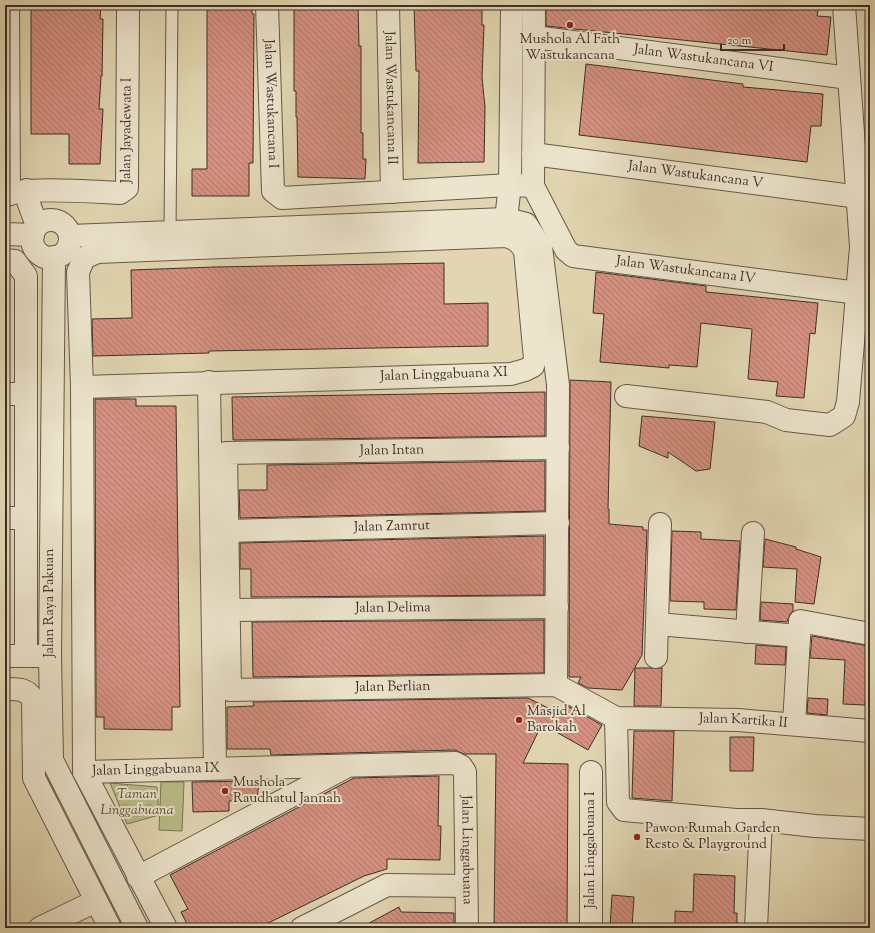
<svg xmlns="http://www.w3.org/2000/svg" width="875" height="933" font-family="'Sorts Mill Goudy',serif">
<defs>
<pattern id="grass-tufts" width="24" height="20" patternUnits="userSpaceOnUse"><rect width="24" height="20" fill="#babc87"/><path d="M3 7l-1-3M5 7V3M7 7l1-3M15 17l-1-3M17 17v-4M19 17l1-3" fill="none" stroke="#98996e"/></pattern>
<pattern id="building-back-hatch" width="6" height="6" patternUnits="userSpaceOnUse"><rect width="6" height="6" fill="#d79080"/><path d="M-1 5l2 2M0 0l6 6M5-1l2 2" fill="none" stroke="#b07669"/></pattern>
</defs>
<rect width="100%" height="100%" fill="#e1d6b1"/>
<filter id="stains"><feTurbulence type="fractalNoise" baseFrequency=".005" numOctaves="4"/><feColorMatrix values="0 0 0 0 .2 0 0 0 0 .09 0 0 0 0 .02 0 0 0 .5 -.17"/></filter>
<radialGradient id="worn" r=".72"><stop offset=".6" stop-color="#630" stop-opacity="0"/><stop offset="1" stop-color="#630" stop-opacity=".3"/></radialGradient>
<path fill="url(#grass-tufts)" stroke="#7c7558" d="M 110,783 L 157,787 L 159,815 L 127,824 Z"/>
<path fill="#babc87" stroke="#7c7558" d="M 161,782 L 184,782 L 182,831 L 159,830 Z"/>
<path fill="url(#building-back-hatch)" stroke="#3d2e28" d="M 31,5 L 101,5 L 100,19 L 103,19 L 102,76 L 101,76 L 99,109 L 103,109 L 100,164 L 69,164 L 69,134 L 31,134 Z
M 207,5 L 252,5 L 252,14 L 254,14 L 253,163 L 249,163 L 249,196 L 192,196 L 192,169 L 207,169 Z
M 294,5 L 358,5 L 359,46 L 361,46 L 361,133 L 363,133 L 363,159 L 366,159 L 365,179 L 298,177 L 297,117 L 296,117 L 296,91 L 294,91 Z
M 414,5 L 482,5 L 482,25 L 484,25 L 482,78 L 485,107 L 484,162 L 418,163 L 419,71 L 416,71 Z
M 546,5 L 819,5 L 817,16 L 831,17 L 827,55 L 546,26 Z
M 586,64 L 743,84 L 743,87 L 823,94 L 821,126 L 811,126 L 807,162 L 579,135 Z
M 444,263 L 444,304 L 488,303 L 488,346 L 209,351 L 209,353 L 93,356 L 92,319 L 132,318 L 131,270 L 214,267 Z
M 596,272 L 706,286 L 706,292 L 818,303 L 815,334 L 810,333 L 804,398 L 776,396 L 778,382 L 748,379 L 752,329 L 701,323 L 697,367 L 669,365 L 669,368 L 600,362 L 604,314 L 593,313 Z
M 570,380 L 611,382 L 608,509 L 609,509 L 609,524 L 643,527 L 643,530 L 647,530 L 642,655 L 622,690 L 588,688 L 578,683 L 581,677 L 569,677 Z
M 545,392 L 545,436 L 233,440 L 232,397 Z
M 95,399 L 136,399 L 136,406 L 176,406 L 180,707 L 172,707 L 172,730 L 104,729 L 104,717 L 96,717 Z
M 642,416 L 715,422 L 710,469 L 696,471 L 668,452 L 668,458 L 639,446 Z
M 545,461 L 545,511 L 240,518 L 239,490 L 267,490 L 267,465 Z
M 672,531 L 701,532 L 701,539 L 740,541 L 736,610 L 704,609 L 704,602 L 670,601 Z
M 544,536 L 544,595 L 251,597 L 251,569 L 240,569 L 240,543 Z
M 765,539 L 796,547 L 796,549 L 821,557 L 814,604 L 795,602 L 797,569 L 763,567 Z
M 761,602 L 793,604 L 793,611 L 790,614 L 787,622 L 760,620 Z
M 544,620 L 544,673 L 253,677 L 252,622 Z
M 812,636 L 869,646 L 867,662 L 870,662 L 870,694 L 866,694 L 865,705 L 843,704 L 845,660 L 810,658 Z
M 756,645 L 786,647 L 785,665 L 755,664 Z
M 635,668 L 662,668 L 661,706 L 634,706 Z
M 528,698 L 560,714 L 566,705 L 602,725 L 588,750 L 542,724 L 523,763 L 568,764 L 567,928 L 494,928 L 496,754 L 464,754 L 455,750 L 271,755 L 270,749 L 227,749 L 227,707 L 254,706 L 253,702 Z
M 808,698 L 828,699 L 827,715 L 807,713 Z
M 634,731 L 674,731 L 672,801 L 632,798 Z
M 730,737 L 754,737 L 753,771 L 730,771 Z
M 439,776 L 438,826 L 441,826 L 440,860 L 387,859 L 387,869 L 364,876 L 258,928 L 189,928 L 181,912 L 188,909 L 170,875 L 354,778 Z
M 259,781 L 257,800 L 256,801 L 229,801 L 229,811 L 193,812 L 192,782 Z
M 694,874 L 735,876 L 734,913 L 737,913 L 737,928 L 675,928 L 675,911 L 693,912 Z
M 612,895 L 634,897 L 632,928 L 610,928 Z
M 399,907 L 401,912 L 454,913 L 454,928 L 360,928 Z"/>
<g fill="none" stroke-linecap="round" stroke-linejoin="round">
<defs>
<path id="lane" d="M 170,232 L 172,5"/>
<g id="street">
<path d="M 8,5 L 9,194"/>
<path id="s1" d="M 267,5 L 273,191 L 282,198 L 510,185 L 533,186"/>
<path id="s2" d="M 388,5 L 392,192"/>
<path id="s3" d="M 534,5 L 533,186 L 566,250 L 573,256 L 858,293"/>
<path id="s4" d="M 534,37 L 849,78"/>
<path id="s5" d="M 533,154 L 859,197"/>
<path d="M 27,190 L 28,201 L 37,226"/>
<path id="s6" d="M 5,196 C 21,186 96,192 120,193 L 127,188 L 128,5"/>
<path d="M 506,219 L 510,185 L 512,5"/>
<circle cx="51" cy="239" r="19"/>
<path d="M 5,234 L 33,235"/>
<path d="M 70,236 L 506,219 L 526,224 L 541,247 L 558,385 L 556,685"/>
<path d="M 506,236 C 516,239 520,242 525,251 L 535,359 L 533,366 L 525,370 L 511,374 L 82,387 L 78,272 L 84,258 L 97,252 Z"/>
<path d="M 54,257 L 50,656 L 52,760 L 137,928"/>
<path d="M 5,260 L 15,261 L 26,276 L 26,656"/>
<path d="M 209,382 L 215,768"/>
<path d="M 82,387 L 84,772 L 166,928"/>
<path d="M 5,394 L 26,394"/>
<path d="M 626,396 L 767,412 L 786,420 L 830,425 L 844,416 L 848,402 L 861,247 L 844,5"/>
<path id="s7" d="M 558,448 L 226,453 L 230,690 L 556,685 L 616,718 L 738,720 L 870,731"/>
<path d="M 5,518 L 26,518"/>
<path id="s8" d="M 227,531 L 558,523"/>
<path id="s9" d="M 228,610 L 557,607"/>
<path d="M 657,624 L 799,636"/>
<path d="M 747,632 L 753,533"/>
<path d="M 5,656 L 40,656"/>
<path d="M 656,657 L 660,524"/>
<path d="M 5,689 C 17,689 26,688 33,699 L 34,778 L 110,928"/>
<path d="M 616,718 L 618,802 L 624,810 L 736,820 L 761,820 L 815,826 L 870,829"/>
<path d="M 794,724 L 800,621 L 870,634"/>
<path id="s10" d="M 84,772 L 455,763 L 461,766 L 465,772 L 467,928"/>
<path d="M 591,772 L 591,928"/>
<path d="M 138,877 L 344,768"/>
<path d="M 40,928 L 96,901"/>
<path d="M 302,928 L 387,885 L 466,886"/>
<path d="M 756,928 L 761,820"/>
</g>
</defs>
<use href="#lane" stroke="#66584a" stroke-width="13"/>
<use href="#street" stroke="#66584a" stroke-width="24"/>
<use href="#lane" stroke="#ece4cc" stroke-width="11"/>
<use href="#street" stroke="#ece4cc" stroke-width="22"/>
</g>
<g fill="#8f2418" stroke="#ece4cc" stroke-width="1.5">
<circle cx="570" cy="25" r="4"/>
<circle cx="519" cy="720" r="4"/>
<circle cx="225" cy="791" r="4"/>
<circle cx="637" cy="837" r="4"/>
</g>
<g text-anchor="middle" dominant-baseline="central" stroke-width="4" stroke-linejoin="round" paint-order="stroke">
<g font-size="14" fill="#3d2e28" stroke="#ece4cc" text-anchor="start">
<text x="570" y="40" text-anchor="middle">Mushola Al Fath<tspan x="570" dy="16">Wastukancana</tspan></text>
<text x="527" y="712">Masjid Al<tspan x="527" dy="16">Barokah</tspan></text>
<text x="233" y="783">Mushola<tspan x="233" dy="16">Raudhatul Jannah</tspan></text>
<text x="645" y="829">Pawon Rumah Garden<tspan x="645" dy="16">Resto &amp; Playground</tspan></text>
</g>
<g font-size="14" fill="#3d2e28" stroke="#ece4cc">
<text stroke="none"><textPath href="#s4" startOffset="171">Jalan Wastukancana VI</textPath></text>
<text stroke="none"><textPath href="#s2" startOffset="93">Jalan Wastukancana II</textPath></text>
<text stroke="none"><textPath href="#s1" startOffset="99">Jalan Wastukancana I</textPath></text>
<text stroke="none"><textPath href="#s6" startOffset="182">Jalan Jayadewata I</textPath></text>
<text stroke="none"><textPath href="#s5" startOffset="164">Jalan Wastukancana V</textPath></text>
<text stroke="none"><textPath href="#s3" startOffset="376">Jalan Wastukancana IV</textPath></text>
<text transform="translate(444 375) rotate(-2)">Jalan Linggabuana XI</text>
<text transform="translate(392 451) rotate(-1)">Jalan Intan</text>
<text stroke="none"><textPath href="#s8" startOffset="165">Jalan Zamrut</textPath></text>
<text transform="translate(50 603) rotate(-90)">Jalan Raya Pakuan</text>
<text stroke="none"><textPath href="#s9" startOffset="165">Jalan Delima</textPath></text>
<text stroke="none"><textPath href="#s7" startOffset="732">Jalan Berlian</textPath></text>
<text stroke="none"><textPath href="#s7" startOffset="1091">Jalan Kartika II</textPath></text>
<text stroke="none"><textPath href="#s10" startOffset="72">Jalan Linggabuana IX</textPath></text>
<text stroke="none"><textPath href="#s10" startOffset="463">Jalan Linggabuana</textPath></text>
<text transform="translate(591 850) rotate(-90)">Jalan Linggabuana I</text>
</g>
<g font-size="14" font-style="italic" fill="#564a3b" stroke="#ece4cc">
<text x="137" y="795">Taman<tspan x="137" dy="16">Linggabuana</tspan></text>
</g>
</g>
<rect width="875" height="933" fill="none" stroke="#e1d6b1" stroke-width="20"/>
<rect x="6" y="6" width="863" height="921" fill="none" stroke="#3d2e28" stroke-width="2"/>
<rect x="10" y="10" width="855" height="913" fill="none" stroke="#3d2e28"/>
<path d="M721 44v6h63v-6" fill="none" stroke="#3d2e28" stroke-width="2"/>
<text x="727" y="44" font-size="12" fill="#3d2e28" stroke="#ece4cc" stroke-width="3" paint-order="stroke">20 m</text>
<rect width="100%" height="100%" filter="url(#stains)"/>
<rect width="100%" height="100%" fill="url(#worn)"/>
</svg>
